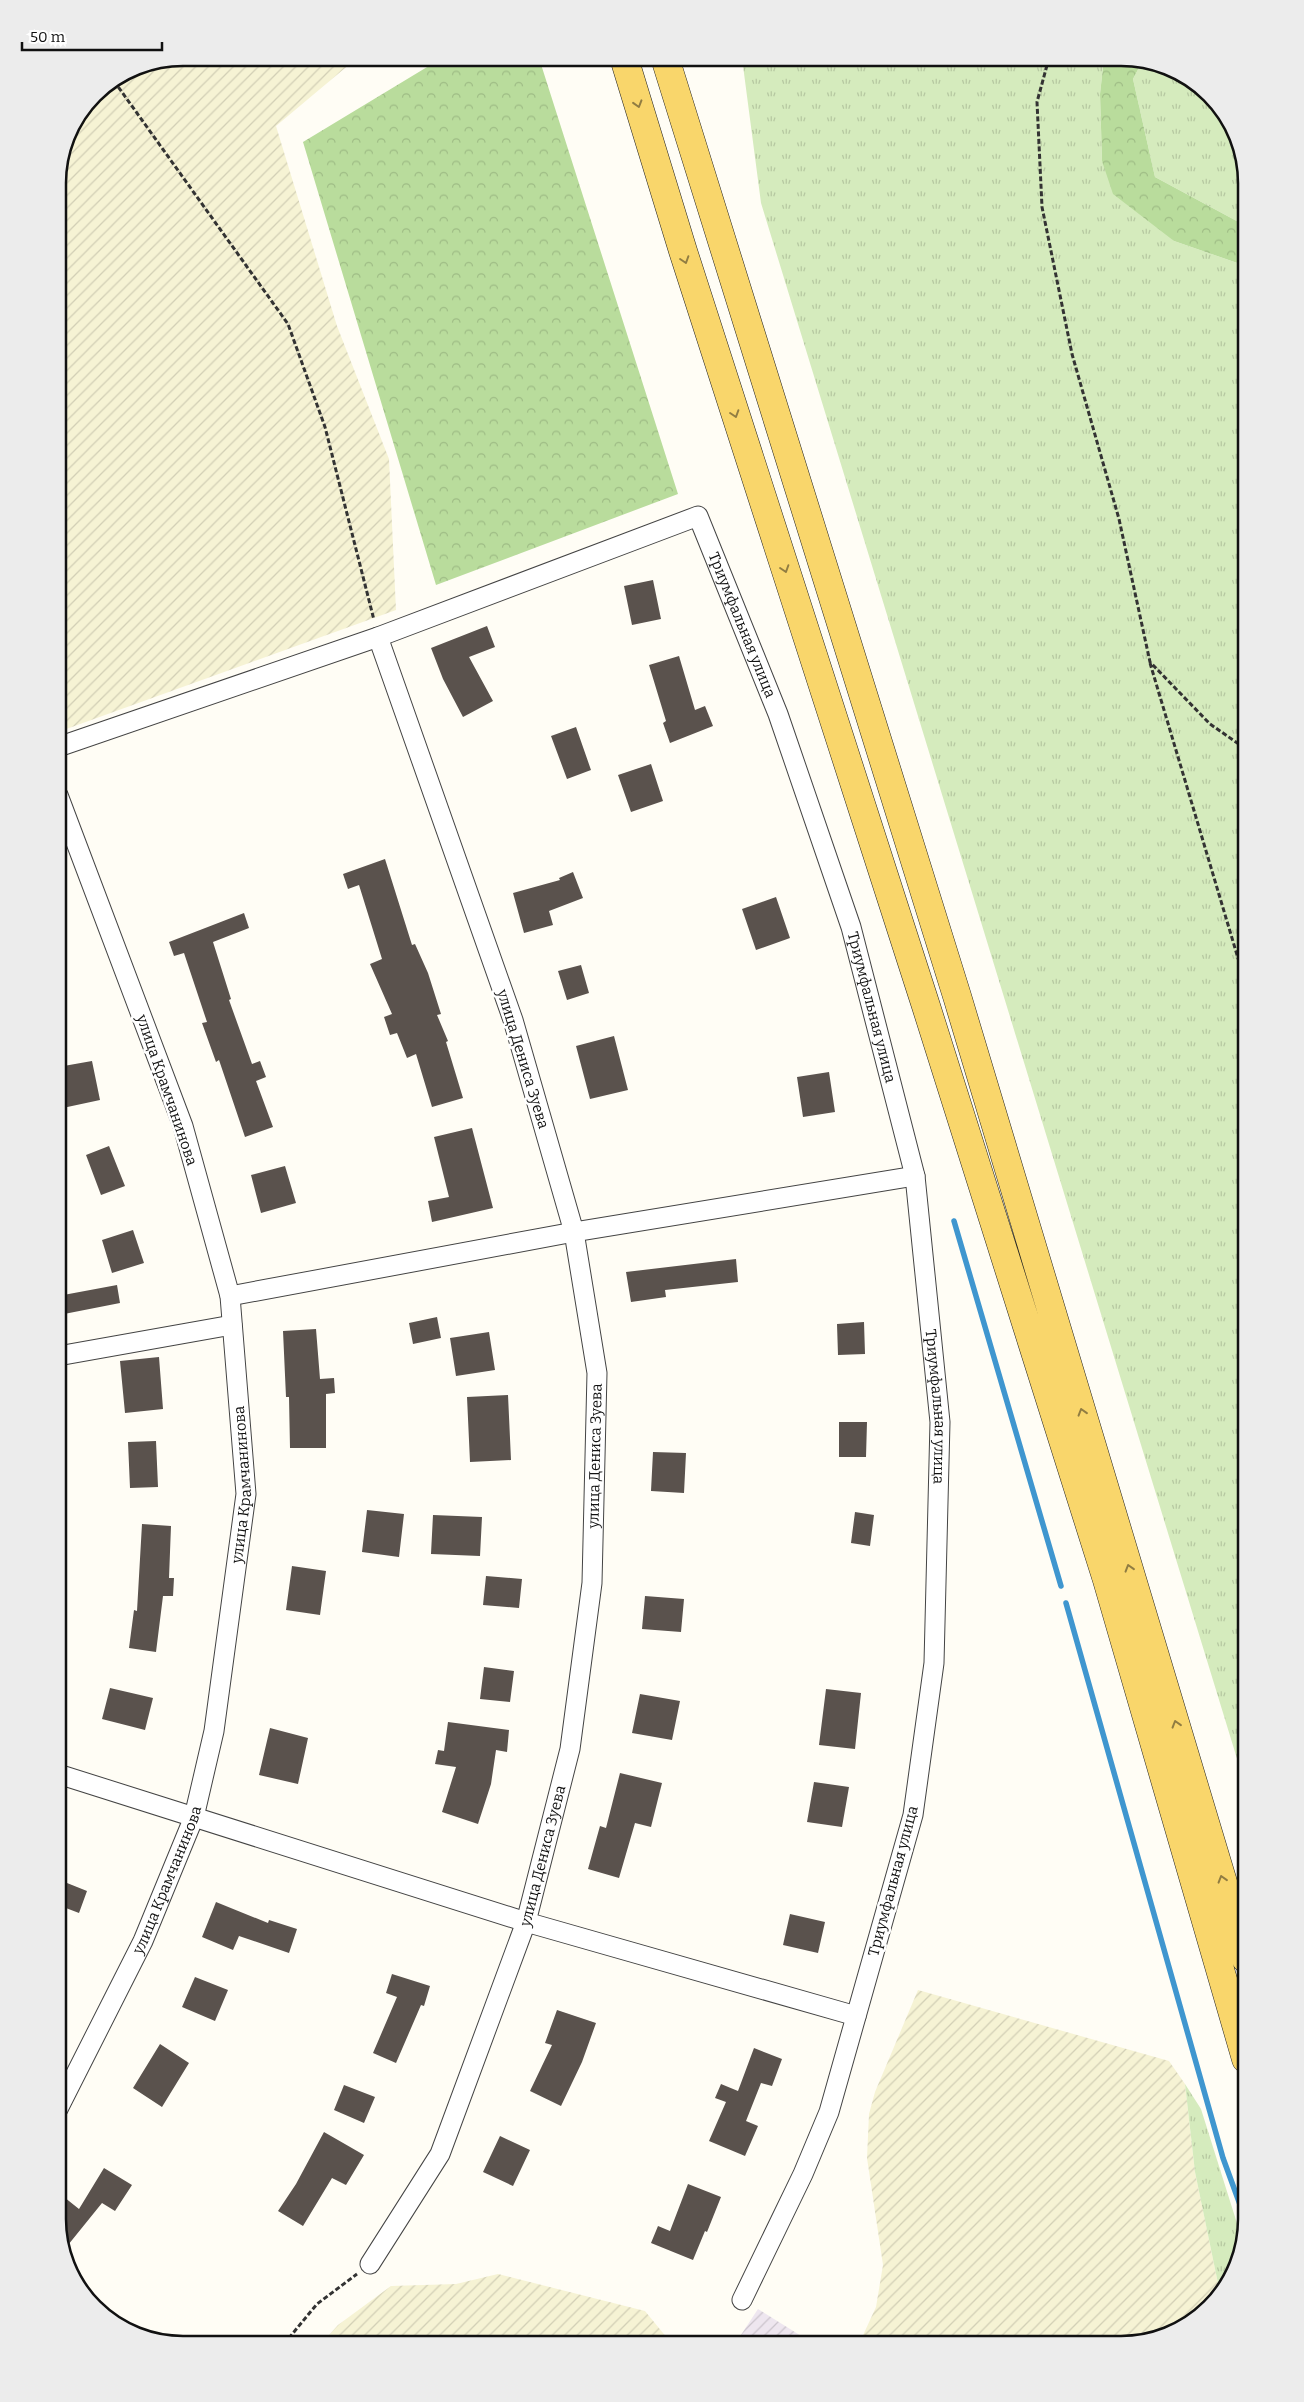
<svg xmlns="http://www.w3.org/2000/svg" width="1304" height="2402" font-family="Bitter,serif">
<defs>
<pattern id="industrial-furrows" width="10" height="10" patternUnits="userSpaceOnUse" patternTransform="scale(1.25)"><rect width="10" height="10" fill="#eee6ef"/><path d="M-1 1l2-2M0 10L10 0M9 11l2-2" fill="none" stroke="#cbc4cc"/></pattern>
<pattern id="farmland-furrows" width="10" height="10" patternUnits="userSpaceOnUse" patternTransform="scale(1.25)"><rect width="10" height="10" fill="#f6f3d4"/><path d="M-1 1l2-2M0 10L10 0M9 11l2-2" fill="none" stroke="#d2cfb5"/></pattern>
<pattern id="grass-tufts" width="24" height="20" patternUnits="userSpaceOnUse" patternTransform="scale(1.25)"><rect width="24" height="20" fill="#d5ebbd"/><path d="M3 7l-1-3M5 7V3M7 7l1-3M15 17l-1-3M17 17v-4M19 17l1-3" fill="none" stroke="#b6c8a1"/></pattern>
<pattern id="forest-crowns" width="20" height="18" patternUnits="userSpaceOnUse" patternTransform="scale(1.25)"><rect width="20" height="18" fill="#b9dc9c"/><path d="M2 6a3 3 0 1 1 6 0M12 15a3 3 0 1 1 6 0" fill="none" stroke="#9ebc85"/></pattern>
</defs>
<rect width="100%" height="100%" fill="#fffdf5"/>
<path fill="url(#industrial-furrows)" d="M 758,2309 L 814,2344 L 735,2344 Z"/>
<path fill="url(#farmland-furrows)" d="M 183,58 L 357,58 L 276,126 L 337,326 L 389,459 L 396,610 L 58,732 L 58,175 L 67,135 L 95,94 L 135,67 Z
M 918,1990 L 1169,2061 L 1185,2084 L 1195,2172 L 1220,2293 L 1169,2335 L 1121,2344 L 859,2344 L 876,2307 L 883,2265 L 867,2158 L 869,2114 L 875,2092 Z
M 498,2274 L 645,2311 L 672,2344 L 321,2344 L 338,2325 L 391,2286 L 456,2284 Z"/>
<path fill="url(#grass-tufts)" d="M 742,58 L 1104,58 L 1100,94 L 1102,161 L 1174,241 L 1246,266 L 1246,1788 L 761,203 Z
M 1142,62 L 1191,79 L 1237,135 L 1246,183 L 1246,226 L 1155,177 L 1133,79 Z
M 1185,2084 L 1201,2109 L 1241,2236 L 1225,2288 L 1220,2293 L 1195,2172 Z"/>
<path fill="url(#forest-crowns)" d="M 442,58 L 539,58 L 678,494 L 436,585 L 303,142 Z
M 1104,58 L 1129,58 L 1142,62 L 1133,79 L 1155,177 L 1246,226 L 1246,266 L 1174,241 L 1113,194 L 1102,161 L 1100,94 Z"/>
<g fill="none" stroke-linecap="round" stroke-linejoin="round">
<path stroke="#3f96cf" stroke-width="5.5" d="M 954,1221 L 1061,1586
M 1066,1603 L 1223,2158 L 1246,2221"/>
</g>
<path fill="#5a524d" d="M 653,580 L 661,619 L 632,625 L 624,586 Z
M 487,626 L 495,647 L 469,657 L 493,701 L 463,717 L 443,679 L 431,648 Z
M 679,656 L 695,710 L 705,706 L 713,726 L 670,743 L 663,723 L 666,721 L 649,665 Z
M 576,727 L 591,770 L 567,779 L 551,736 Z
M 651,764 L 663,801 L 631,812 L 618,775 Z
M 385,859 L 412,945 L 415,944 L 428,973 L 441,1014 L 437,1015 L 448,1041 L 446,1042 L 463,1098 L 432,1107 L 416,1054 L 407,1058 L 397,1033 L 390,1035 L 384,1017 L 392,1014 L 370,964 L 382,959 L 359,885 L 348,889 L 343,874 Z
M 573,872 L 583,898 L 549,911 L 553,925 L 524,933 L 513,893 L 560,880 L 559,878 Z
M 776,897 L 790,938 L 756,950 L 742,909 Z
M 244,913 L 249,928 L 213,942 L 231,999 L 229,1000 L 252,1064 L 260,1061 L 266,1077 L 256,1081 L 273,1127 L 245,1137 L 219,1060 L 216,1062 L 202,1023 L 207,1022 L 184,953 L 174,956 L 169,942 Z
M 581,965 L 589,993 L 567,1000 L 558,971 Z
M 614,1036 L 628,1090 L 590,1099 L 576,1046 Z
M 92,1061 L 100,1100 L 58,1109 L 58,1067 Z
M 829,1072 L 835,1112 L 803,1117 L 797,1077 Z
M 472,1128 L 493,1208 L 432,1222 L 428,1201 L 449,1197 L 434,1137 Z
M 109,1146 L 125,1186 L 101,1195 L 86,1155 Z
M 285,1166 L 296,1203 L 261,1213 L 251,1175 Z
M 133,1230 L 144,1263 L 112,1273 L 102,1240 Z
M 736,1259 L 738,1282 L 665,1290 L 666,1297 L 631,1302 L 626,1272 Z
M 117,1285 L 120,1303 L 59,1315 L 58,1296 Z
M 437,1317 L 441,1338 L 413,1344 L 409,1323 Z
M 864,1322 L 865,1354 L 838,1355 L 837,1324 Z
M 316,1329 L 320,1379 L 334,1378 L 335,1393 L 326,1394 L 326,1448 L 290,1448 L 289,1397 L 286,1397 L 283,1331 Z
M 489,1332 L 495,1370 L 456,1376 L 450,1338 Z
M 159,1357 L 163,1409 L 125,1413 L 120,1361 Z
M 508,1395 L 511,1460 L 470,1462 L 467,1397 Z
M 839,1422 L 867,1422 L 866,1457 L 839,1457 Z
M 156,1441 L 158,1487 L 130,1488 L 128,1442 Z
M 653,1452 L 686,1453 L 684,1493 L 651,1491 Z
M 367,1510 L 404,1514 L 399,1557 L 362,1552 Z
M 855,1512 L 874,1515 L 870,1546 L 851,1543 Z
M 433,1515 L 482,1517 L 480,1556 L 431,1554 Z
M 142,1524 L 171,1526 L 169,1578 L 174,1578 L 173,1596 L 163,1596 L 156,1652 L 129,1648 L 134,1610 L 137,1611 Z
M 292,1566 L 326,1571 L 320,1615 L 286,1610 Z
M 486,1576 L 522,1579 L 519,1608 L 483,1605 Z
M 645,1596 L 684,1599 L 681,1632 L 642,1629 Z
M 484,1667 L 514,1671 L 510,1702 L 480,1699 Z
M 110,1688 L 153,1698 L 145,1730 L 102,1719 Z
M 826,1689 L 861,1693 L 855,1749 L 819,1745 Z
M 640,1694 L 680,1701 L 672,1740 L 632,1733 Z
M 448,1722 L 509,1730 L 507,1752 L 496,1750 L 491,1784 L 478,1824 L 442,1812 L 456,1767 L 435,1764 L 438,1750 L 444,1751 Z
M 270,1728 L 308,1738 L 298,1784 L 259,1775 Z
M 620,1773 L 662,1783 L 651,1827 L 635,1823 L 619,1878 L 588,1869 L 600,1826 L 606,1828 Z
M 814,1782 L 849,1787 L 842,1827 L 807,1822 Z
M 62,1881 L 87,1891 L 79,1913 L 58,1905 L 58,1892 Z
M 216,1902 L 268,1923 L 269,1920 L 297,1929 L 289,1953 L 239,1936 L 233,1950 L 202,1937 Z
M 790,1914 L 825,1922 L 818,1953 L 783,1945 Z
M 392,1974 L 430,1986 L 424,2006 L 421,2005 L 396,2063 L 373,2053 L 397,1997 L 386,1993 Z
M 195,1977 L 228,1990 L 215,2021 L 182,2007 Z
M 557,2010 L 596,2023 L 582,2062 L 561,2106 L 530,2091 L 552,2045 L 545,2043 Z
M 160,2044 L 189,2063 L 162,2107 L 133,2088 Z
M 754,2048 L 782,2059 L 772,2086 L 761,2083 L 746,2121 L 758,2126 L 745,2156 L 709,2141 L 726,2102 L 715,2098 L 721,2084 L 738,2091 Z
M 344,2085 L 375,2097 L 364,2123 L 334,2110 Z
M 324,2132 L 364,2155 L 346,2185 L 332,2178 L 303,2226 L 278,2211 L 296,2184 Z
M 500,2136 L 530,2150 L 513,2186 L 483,2172 Z
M 104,2168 L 132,2185 L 115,2211 L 102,2203 L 64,2250 L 58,2219 L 58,2205 L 64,2197 L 79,2209 Z
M 688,2184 L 721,2197 L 707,2232 L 705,2231 L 693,2260 L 651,2243 L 658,2226 L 670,2231 Z"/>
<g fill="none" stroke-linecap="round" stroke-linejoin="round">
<defs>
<g id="minor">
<path id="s1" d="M 58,747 L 378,637 L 698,516 L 778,714 L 851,927 L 915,1176 L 940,1422 L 934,1663 L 913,1815 L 829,2112 L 803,2174 L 742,2300"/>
<path d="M 230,1296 L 574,1232 L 915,1176"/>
<path d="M 58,1356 L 232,1325"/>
<path d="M 58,1774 L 526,1922 L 856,2016"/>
<path id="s2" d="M 58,2109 L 143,1941 L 194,1817 L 214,1731 L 246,1494 L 230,1296 L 183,1126 L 58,795"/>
<path id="s3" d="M 370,2264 L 440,2154 L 526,1922 L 570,1749 L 592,1583 L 597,1373 L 574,1232 L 513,1020 L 378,637"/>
</g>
<path id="primary" d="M 624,58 L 683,251 L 926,1006 L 1107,1580 L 1246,2059
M 665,58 L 957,996 L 1246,1959"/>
</defs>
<use href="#minor" stroke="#444" stroke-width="21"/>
<use href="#primary" stroke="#222" stroke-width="29"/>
<path stroke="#333" stroke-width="3" stroke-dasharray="5 2.5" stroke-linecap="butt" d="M 1049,58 L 1037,102 L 1042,207 L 1072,354 L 1119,519 L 1150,662 L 1210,724 L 1246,749
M 114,81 L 288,324 L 325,427 L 374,620
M 1150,663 L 1246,985
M 284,2344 L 317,2304 L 357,2274"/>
<use href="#minor" stroke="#fff" stroke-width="19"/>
<use href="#primary" stroke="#f9d66b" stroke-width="28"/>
</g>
<defs><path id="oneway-chevron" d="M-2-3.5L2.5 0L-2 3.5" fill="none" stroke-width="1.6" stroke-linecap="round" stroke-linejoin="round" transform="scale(1.25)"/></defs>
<g stroke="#917d42">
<use href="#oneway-chevron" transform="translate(638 104) rotate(73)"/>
<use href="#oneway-chevron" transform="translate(685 260) rotate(72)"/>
<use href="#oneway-chevron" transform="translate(735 414) rotate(72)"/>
<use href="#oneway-chevron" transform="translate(785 569) rotate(72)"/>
<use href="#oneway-chevron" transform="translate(1082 1412) rotate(-107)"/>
<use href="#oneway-chevron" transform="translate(1129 1568) rotate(-107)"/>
<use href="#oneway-chevron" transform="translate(1176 1724) rotate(-107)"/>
<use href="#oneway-chevron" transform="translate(1222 1879) rotate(-107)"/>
</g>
<g text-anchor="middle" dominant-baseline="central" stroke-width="5" stroke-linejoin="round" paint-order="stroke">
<g font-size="15" fill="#111" stroke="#fff">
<text stroke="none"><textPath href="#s1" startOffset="798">Триумфальная улица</textPath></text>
<text stroke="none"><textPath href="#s1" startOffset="1202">Триумфальная улица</textPath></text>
<text transform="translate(523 1059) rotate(73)">улица Дениса Зуева</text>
<text transform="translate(167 1090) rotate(71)">улица Крамчанинова</text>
<text stroke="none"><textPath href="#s1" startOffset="1608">Триумфальная улица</textPath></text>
<text stroke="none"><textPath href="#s3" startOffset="851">улица Дениса Зуева</textPath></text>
<text stroke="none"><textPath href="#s2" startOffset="659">улица Крамчанинова</textPath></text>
<text stroke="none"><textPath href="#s3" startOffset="446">улица Дениса Зуева</textPath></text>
<text stroke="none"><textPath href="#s2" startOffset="254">улица Крамчанинова</textPath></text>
<text transform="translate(893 1881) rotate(-75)">Триумфальная улица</text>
</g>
</g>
<path d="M0 0H1304V2402H0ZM183 66H1121A117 117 0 0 1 1238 183V2219A117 117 0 0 1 1121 2336H183A117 117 0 0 1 66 2219V183A117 117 0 0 1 183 66Z" fill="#ececec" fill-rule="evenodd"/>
<path fill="none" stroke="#111" stroke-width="2.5" d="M183 66H1121A117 117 0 0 1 1238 183V2219A117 117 0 0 1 1121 2336H183A117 117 0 0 1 66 2219V183A117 117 0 0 1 183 66Z"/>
<path d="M22 42v8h140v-8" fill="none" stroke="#111111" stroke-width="2.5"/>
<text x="30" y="42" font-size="15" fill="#111111" stroke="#ffffff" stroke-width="4" paint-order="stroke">50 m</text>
</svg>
